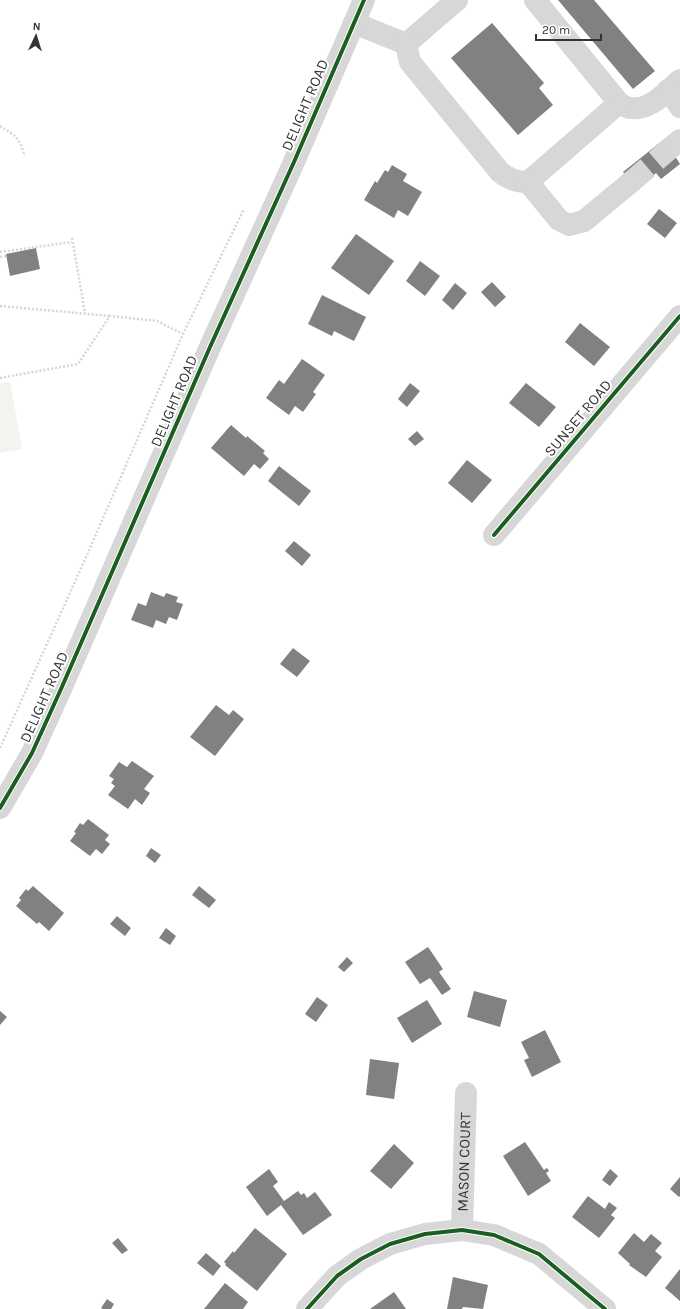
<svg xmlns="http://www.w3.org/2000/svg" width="680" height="1309" font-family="Karla,sans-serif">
<rect width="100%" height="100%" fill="#fff"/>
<path fill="#f1f5ed" d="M 10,382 L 22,449 L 0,453 L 0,383 Z"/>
<path fill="#818181" d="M 558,0 L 594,0 L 655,71 L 633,89 Z
M 492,23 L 544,83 L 539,88 L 553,105 L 518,135 L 451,58 Z
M 667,137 L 680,152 L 675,156 L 680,164 L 661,179 L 656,173 L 637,189 L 623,172 Z
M 392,165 L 407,174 L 403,181 L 422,192 L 408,216 L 398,210 L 394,218 L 364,200 L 375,181 L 377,183 L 385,170 L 388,172 Z
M 659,209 L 677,223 L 665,238 L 647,224 Z
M 356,234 L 394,261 L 369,295 L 331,268 Z
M 36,248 L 40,269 L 10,276 L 6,254 Z
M 420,261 L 440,276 L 425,296 L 406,281 Z
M 492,282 L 506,297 L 495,307 L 481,292 Z
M 455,283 L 467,293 L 453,310 L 442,300 Z
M 322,295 L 366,317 L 354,341 L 334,331 L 332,336 L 308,324 Z
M 580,323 L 610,347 L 594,366 L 565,342 Z
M 302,359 L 325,375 L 313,392 L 316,394 L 303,412 L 295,406 L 289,415 L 266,398 L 279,380 L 284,384 Z
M 410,383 L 420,391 L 407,407 L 398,399 Z
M 526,383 L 556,407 L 539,427 L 509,403 Z
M 231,425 L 246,438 L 247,436 L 265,451 L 263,453 L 269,459 L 260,469 L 254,464 L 244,476 L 211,448 Z
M 417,431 L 424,439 L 415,446 L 408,439 Z
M 467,460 L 492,480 L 472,503 L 448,483 Z
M 279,466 L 311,491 L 299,506 L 268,481 Z
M 294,541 L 311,555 L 302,566 L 285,551 Z
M 151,592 L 164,597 L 166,593 L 178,597 L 176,602 L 183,604 L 177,620 L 169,617 L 166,624 L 156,620 L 153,628 L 131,620 L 138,603 L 146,606 Z
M 293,648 L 310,661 L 297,677 L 280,664 Z
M 216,705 L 229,715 L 233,710 L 244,719 L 215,756 L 190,737 Z
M 132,761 L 154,776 L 144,789 L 150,793 L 142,805 L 135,799 L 128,809 L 108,795 L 115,786 L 111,783 L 114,779 L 109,776 L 119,762 L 127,767 Z
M 88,819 L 109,835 L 105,840 L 110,844 L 102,854 L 96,849 L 90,856 L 70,841 L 76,833 L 74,832 L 80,823 L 83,825 Z
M 151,848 L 161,855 L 155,863 L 146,856 Z
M 33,886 L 64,913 L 49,931 L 39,922 L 37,924 L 16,906 L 21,900 L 19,898 L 26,889 L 28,891 Z
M 199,886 L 216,900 L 209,908 L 192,895 Z
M 117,916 L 131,928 L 125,936 L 110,924 Z
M 166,928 L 176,936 L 170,945 L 159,938 Z
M 428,947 L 443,969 L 439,972 L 451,989 L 442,995 L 430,978 L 420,984 L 405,962 Z
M 347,957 L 353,963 L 344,972 L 338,967 Z
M 474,991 L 507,1000 L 500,1027 L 467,1017 Z
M 317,997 L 328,1005 L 316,1022 L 305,1014 Z
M 427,1000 L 442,1024 L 412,1043 L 397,1018 Z
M 0,1011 L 7,1017 L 0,1025 Z
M 545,1030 L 561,1062 L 532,1077 L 524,1060 L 529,1058 L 521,1042 Z
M 370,1059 L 399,1063 L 394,1099 L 366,1095 Z
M 525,1142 L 544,1170 L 547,1168 L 549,1171 L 546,1173 L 551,1181 L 528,1196 L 503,1156 Z
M 394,1144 L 414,1163 L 391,1189 L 370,1171 Z
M 269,1169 L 278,1182 L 273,1186 L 284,1201 L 298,1191 L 301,1195 L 304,1193 L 307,1198 L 315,1192 L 332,1215 L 303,1235 L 281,1205 L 267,1216 L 246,1187 Z
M 610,1169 L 618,1176 L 610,1186 L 602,1180 Z
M 680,1177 L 680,1196 L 679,1197 L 670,1189 Z
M 588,1196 L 605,1209 L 609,1202 L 617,1208 L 611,1215 L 615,1218 L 599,1238 L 572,1217 Z
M 255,1228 L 287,1254 L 257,1291 L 225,1265 L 226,1264 L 224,1262 L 233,1251 L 234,1253 Z
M 634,1233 L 644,1242 L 651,1234 L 662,1243 L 655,1251 L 662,1257 L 646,1277 L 629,1265 L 630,1264 L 618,1253 Z
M 118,1238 L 128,1250 L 122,1254 L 112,1243 Z
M 206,1253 L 221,1266 L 213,1276 L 197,1263 Z
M 680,1269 L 680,1301 L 665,1288 Z
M 453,1277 L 488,1285 L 483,1309 L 463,1307 L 462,1309 L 447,1309 Z
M 225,1283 L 248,1302 L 243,1309 L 204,1309 Z
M 394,1292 L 406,1309 L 370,1309 Z
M 107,1299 L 114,1304 L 111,1309 L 103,1309 L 101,1308 Z"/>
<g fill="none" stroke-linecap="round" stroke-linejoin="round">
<path stroke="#d6d6d6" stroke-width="22" stroke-dasharray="22 11" stroke-linecap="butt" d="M 631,182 L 674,145"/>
<path stroke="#d6d6d6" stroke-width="2.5" stroke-dasharray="2 2" stroke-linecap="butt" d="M 0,126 C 16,136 19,138 25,156
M 72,238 L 85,313
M 0,252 L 72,242
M 0,257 L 6,256
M 0,306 L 110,316
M 0,378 L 78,364 L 110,316 L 157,321 L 183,334
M 0,748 L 87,555 L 183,334 L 244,209"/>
<g stroke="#d7d7d7" stroke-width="22">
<path d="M 535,0 L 619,103 C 622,105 627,108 631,108 C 650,111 667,91 680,80"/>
<path d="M 354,23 L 406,44 L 457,0"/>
<path d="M 406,44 L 410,62 L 500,172 C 509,179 516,182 528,182 L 619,103"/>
<path d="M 668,90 L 680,107"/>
<path d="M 674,145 L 680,140"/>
<path d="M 528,182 L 559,220 L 569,225 L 584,221 L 631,182"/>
<path d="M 494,535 L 680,316"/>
<path d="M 0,808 L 32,753 L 61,689 L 210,347 L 294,162 L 364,0"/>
<path id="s1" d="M 462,1230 L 466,1093"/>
<path d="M 307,1309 L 337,1276 L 361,1259 L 390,1244 L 425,1234 L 462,1230 L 494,1235 L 539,1254 L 605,1309"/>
</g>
<defs>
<path id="cycleway" d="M 494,535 L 680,316
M 0,808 L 32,753 L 61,689 L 210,347 L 294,162 L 364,0
M 307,1309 L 337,1276 L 361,1259 L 390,1244 L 425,1234 L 462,1230 L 494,1235 L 539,1254 L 605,1309"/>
</defs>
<use href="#cycleway" stroke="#fff" stroke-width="6"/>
<use href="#cycleway" stroke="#1b5e20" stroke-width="4"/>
</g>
<g text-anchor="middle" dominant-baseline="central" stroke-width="4" stroke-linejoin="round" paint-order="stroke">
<g font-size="15" fill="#333" stroke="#fff">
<text transform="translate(305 105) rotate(-67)">DELIGHT ROAD</text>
<text transform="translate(174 401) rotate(-67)">DELIGHT ROAD</text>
<text transform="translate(578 418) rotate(-50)">SUNSET ROAD</text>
<text transform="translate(44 697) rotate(-66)">DELIGHT ROAD</text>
<text stroke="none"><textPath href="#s1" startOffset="68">MASON COURT</textPath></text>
</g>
</g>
<g transform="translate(36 36) rotate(4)" stroke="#ffffff" stroke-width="3" paint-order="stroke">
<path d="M0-3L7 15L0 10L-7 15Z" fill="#333333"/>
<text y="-6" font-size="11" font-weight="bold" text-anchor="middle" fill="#333333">N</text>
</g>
<path d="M536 34v6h65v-6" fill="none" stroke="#333333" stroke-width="2"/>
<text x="542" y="34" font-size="12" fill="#333333" stroke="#ffffff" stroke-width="3" paint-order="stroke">20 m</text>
</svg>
